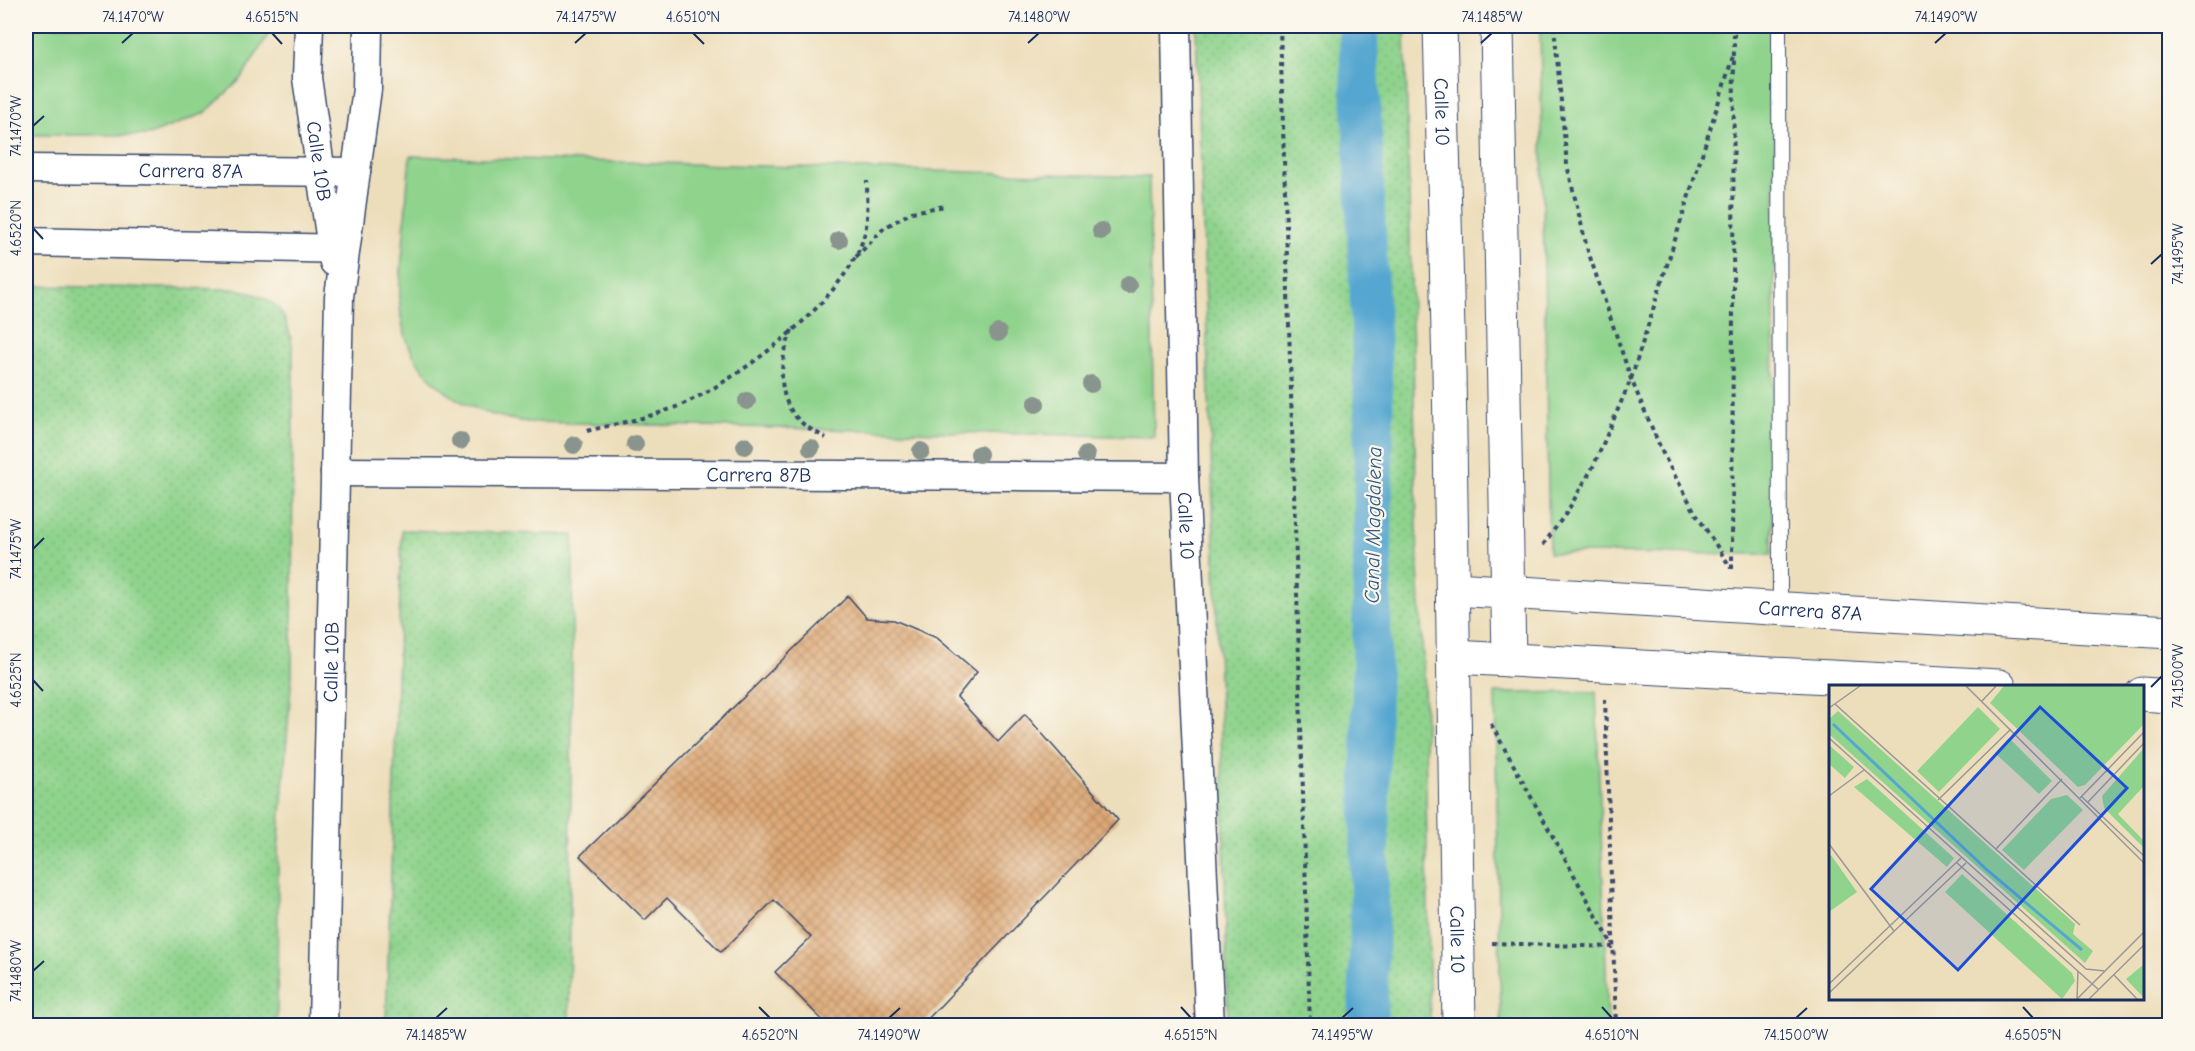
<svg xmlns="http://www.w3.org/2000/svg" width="2195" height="1051" font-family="'Comic Neue',sans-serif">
<defs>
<pattern id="grass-dots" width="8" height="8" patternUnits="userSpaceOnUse" patternTransform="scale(1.5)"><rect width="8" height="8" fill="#8fd38d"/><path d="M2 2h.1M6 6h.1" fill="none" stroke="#7bb57c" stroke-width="1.8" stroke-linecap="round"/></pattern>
<pattern id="building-cross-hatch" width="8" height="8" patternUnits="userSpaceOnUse" patternTransform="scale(1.5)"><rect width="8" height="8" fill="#dea976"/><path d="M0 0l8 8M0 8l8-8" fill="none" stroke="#b38a64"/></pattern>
</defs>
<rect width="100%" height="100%" fill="#fbf7ec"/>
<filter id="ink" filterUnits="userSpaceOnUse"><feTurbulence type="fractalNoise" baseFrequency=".0167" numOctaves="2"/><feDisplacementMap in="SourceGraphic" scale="12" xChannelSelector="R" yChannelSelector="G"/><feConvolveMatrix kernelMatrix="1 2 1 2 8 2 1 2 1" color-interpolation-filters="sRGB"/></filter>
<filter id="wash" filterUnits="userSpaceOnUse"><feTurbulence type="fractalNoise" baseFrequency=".008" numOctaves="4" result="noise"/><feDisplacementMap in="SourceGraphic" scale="24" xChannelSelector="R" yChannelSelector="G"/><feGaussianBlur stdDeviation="1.35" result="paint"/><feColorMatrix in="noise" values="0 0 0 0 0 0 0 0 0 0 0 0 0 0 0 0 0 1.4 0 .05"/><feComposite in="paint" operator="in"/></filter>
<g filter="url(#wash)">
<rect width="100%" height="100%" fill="#eddebb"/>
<path fill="url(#grass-dots)" stroke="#558176" stroke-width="1.5" d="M 1196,26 L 1405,26 L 1418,568 L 1424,676 L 1430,1025 L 1228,1025 L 1223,789 Z
M 26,286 L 236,289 C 277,298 287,310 293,351 L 292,674 L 278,851 L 277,1025 L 26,1025 Z
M 402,530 L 573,535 L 569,1025 L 386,1025 Z"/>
<path fill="#8fd38d" stroke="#558176" stroke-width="1.5" d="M 26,26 L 270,26 L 269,33 L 242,78 L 205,113 L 149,135 L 26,135 Z
M 1540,26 L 1776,26 L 1772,554 L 1549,553 Z
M 410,156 L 1149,177 L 1154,437 L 529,422 C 468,415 411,383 401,317 C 398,294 401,271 403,248 C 405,217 407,187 410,156 Z
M 1596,692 L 1608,1025 L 1501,1025 L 1495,693 Z"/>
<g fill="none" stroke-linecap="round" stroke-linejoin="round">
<path stroke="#55a6d0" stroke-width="39" d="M 1358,26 L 1374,413 L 1368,1026"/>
</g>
<g id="blocks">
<path fill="url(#building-cross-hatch)" d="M 848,596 L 867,618 L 894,620 L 937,638 L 977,672 L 957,697 L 998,742 L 1025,714 L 1118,820 L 921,1026 L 828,1026 L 775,972 L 811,937 L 774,900 L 721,952 L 667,898 L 645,920 L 580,856 Z"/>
</g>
</g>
<g filter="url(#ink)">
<use href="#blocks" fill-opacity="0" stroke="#3a496c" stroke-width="1.5"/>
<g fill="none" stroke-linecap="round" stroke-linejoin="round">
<defs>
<path id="lane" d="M 1779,26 L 1780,609"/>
<g id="street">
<path id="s1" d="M 309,26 L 307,78 L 334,262"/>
<path id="s2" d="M 1176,26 L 1184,477 L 1210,1026"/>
<path id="s3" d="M 26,169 L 356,172"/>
<path d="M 26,242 L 345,249"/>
<path id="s4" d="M 335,472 L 1184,477"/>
<path id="s5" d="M 323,1026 L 339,297 L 367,89 L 368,26"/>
</g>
<g id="secondary">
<path id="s6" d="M 1440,26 L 1449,370 L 1459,1026"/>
<path d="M 1497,26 L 1509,660"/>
<path id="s7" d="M 1453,589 L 2170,632"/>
<path d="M 1454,657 L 1999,686"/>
<path d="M 2142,694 L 2170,696"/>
</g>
</defs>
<use href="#lane" stroke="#3a496c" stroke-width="16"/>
<use href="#street" stroke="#3a496c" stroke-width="31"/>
<use href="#secondary" stroke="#3a496c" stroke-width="35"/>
<path stroke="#3a496c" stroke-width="4" stroke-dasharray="4.5 4.5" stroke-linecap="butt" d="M 1280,26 L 1310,1026
M 1554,26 L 1567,165 L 1587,248 L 1631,379 L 1664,456 L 1696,514 L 1731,568
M 856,257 L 884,228 L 912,212 L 945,206
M 792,330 C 780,359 774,399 802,423 C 809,429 819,434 826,438
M 587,431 C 615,424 644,419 671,409 C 732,386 846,301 864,236 C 869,218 867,199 867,181
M 1543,545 L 1567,512 L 1594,465 L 1631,379 L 1734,53
M 1732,569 L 1734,26
M 1605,699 L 1616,1026
M 1491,724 L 1613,946
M 1492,943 L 1613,947"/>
<use href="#lane" stroke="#fff" stroke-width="14"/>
<use href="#street" stroke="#fff" stroke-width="28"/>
<use href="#secondary" stroke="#fff" stroke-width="33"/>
</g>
<g fill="#89948e">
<circle cx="1101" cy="231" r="9"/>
<circle cx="839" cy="240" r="9"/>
<circle cx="1128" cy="285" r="9"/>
<circle cx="998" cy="333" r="9"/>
<circle cx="1091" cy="384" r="9"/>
<circle cx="747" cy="401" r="9"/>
<circle cx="1036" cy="404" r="9"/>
<circle cx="460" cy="441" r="9"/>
<circle cx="635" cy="444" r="9"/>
<circle cx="574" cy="445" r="9"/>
<circle cx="745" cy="446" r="9"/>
<circle cx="811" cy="448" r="9"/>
<circle cx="921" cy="451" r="9"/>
<circle cx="979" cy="454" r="9"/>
<circle cx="1086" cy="455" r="9"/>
</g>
</g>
<path fill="none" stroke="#1b2f5e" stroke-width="2" d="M 272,33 L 282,44M 693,33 L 704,44M 122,43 L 133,33M 575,43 L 586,33M 1028,43 L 1039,33M 1481,43 L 1492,33M 1935,43 L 1946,33M 33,126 L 44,116M 33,228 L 43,239M 2151,264 L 2162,254M 33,549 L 44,538M 33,680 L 43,691M 2151,687 L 2162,676M 33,971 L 44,961M 759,1007 L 770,1018M 1181,1007 L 1191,1018M 1602,1007 L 1612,1018M 2023,1007 L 2033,1018M 436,1018 L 447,1008M 889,1018 L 900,1008M 1342,1018 L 1353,1008M 1796,1018 L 1807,1008"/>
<g text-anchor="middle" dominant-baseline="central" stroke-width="4.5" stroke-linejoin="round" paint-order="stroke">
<g font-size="20" fill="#1b2f5e" stroke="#fbf7ec">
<text stroke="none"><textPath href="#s6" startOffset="86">Calle 10</textPath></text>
<text stroke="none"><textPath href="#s1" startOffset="136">Calle 10B</textPath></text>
<text stroke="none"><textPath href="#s3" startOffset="165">Carrera 87A</textPath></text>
<text stroke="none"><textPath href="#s4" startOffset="424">Carrera 87B</textPath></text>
<text stroke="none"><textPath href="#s2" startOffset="500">Calle 10</textPath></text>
<text stroke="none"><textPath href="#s7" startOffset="358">Carrera 87A</textPath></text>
<text stroke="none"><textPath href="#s5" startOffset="364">Calle 10B</textPath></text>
<text stroke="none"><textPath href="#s6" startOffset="914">Calle 10</textPath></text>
</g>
<g font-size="21" font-style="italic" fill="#2f5986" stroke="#fbf7ec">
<text transform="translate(1373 525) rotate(-89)">Canal Magdalena</text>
</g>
</g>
<g transform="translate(1829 685)">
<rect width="315" height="315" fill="#eddebb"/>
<path d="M 175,1 L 315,1 L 315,39 L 256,100 L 249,102 L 161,18 ZM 9,26 L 246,239 L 244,249 L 264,266 L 256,278 L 0,49 L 0,34 ZM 180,53 L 223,96 L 210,109 L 166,68 ZM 314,280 L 315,280 L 315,313 L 297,294 Z" fill="#8fd38d"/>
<path d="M 149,22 L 171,44 L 110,107 L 88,86 ZM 0,60 L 25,82 L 16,93 L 0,79 ZM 315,63 L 315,101 L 289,129 L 315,156 L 315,163 L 275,123 L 273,111 ZM 38,94 L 125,173 L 118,182 L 25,102 ZM 238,110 L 254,125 L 195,185 L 173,165 L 222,114 ZM 2,170 L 28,207 L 0,227 L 0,172 ZM 133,189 L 243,288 L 246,296 L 233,314 L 116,207 Z" fill="#8fd38d"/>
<path fill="none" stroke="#55a6d0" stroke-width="3" d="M 4,39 L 158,185 L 253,265"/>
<path fill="none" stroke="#999896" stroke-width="1.5" d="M 137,1 L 315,178M 153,16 L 167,1M 6,19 L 251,240M 0,23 L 31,1M 0,53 L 257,284 L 276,286M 0,111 L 35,85M 253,112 L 315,171M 251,113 L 315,47M 109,115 L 182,44M 259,117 L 315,58M 0,159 L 65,246M 167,164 L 233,94M 127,177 L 270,305M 285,290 L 308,314M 0,299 L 132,173M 0,308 L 137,178M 248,314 L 315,247M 248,314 L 249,286M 260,314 L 315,260"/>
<path fill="#1d4ed8" fill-opacity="0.15" stroke="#1d4ed8" stroke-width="3" d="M 211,22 L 298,103 L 129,285 L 42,204 Z"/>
<rect width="315" height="315" fill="none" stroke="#1b2f5e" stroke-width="3"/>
</g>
<rect width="2195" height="1051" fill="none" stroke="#fbf7ec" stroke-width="66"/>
<rect x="33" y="33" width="2129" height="985" fill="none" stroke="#1b2f5e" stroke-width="2"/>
<g font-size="15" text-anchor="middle" fill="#1b2f5e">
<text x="133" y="22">74.1470°W</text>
<text x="272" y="22">4.6515°N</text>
<text x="586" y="22">74.1475°W</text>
<text x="693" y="22">4.6510°N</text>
<text x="1039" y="22">74.1480°W</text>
<text x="1492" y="22">74.1485°W</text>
<text x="1946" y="22">74.1490°W</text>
<text transform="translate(16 126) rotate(-90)" y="5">74.1470°W</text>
<text transform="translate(16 228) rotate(-90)" y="5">4.6520°N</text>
<text transform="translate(2178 254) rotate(-90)" y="5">74.1495°W</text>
<text transform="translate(16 549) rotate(-90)" y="5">74.1475°W</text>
<text transform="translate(2178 676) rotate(-90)" y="5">74.1500°W</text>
<text transform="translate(16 680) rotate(-90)" y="5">4.6525°N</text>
<text transform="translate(16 971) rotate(-90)" y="5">74.1480°W</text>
<text x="436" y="1040">74.1485°W</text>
<text x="770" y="1040">4.6520°N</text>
<text x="889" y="1040">74.1490°W</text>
<text x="1191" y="1040">4.6515°N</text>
<text x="1342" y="1040">74.1495°W</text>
<text x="1612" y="1040">4.6510°N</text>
<text x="1796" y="1040">74.1500°W</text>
<text x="2033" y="1040">4.6505°N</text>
</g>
</svg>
